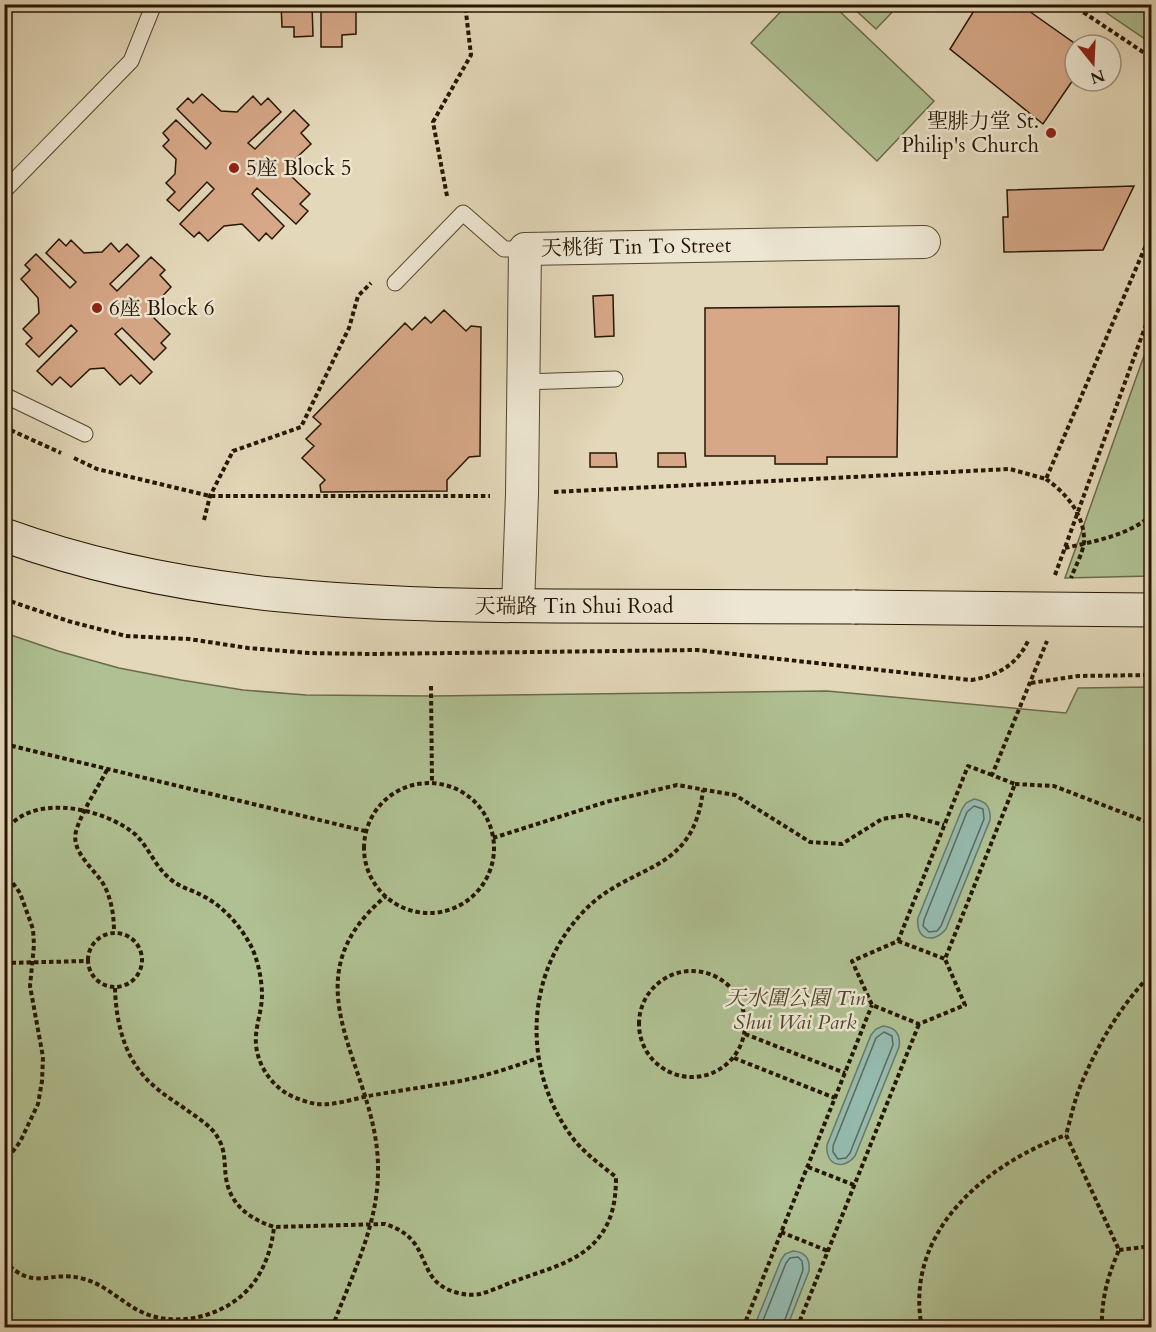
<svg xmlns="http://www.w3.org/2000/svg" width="1156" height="1332" font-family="Cardo,'Noto Serif TC',serif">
<rect width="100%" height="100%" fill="#e3d8b9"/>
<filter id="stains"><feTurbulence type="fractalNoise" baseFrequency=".00333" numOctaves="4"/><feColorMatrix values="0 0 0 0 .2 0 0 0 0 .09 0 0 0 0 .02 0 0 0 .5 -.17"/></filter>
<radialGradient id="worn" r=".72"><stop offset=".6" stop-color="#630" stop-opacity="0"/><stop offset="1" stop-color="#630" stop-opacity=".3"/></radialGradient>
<path fill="#afc092" stroke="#6a6a4a" stroke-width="1.5" d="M 787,5 L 833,5 L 934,101 L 877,161 L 751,43 Z
M 850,5 L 899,5 L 876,29 Z
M 1095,5 L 1151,5 L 1151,43 Z
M 1151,336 L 1151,576 L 1065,578 Z
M 5,633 L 58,651 L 119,668 L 181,680 L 243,690 L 306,695 L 431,696 L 827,691 L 1066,713 L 1078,688 L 1151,687 L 1151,1327 L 5,1328 Z"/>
<path fill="#95baaf" stroke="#697869" stroke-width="1.5" d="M 974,799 C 986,801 991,807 990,820 L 946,929 C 933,945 915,939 918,918 L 962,809 L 966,803 Z
M 883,1026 C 895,1027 901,1034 899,1047 L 855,1156 C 843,1171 825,1165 827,1145 L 871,1035 L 876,1029 Z
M 793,1251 C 806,1252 810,1259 809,1271 L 787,1327 L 754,1327 L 781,1260 L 785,1254 Z"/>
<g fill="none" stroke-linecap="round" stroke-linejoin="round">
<path stroke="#5e6858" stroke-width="1.5" d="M 974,806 L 983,809 L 984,819 L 941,926 L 937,931 L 929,932 L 923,926 L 924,920 L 967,812 Z
M 884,1032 L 892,1036 L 893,1045 L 850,1153 L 846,1158 L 838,1159 L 833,1152 L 833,1146 L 876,1038 Z
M 760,1328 L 786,1263 L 790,1258 L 798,1257 L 802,1261 L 803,1270 L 782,1328"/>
</g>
<path fill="#d7a888" stroke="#261501" stroke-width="1.5" d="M 312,4 L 313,36 L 294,37 L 294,27 L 282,27 L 281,4 Z
M 321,4 L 360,4 L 356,8 L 356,34 L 342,35 L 342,47 L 321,47 Z
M 1019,4 L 1077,45 L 1075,45 L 1075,77 L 1043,124 L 950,49 L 977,6 L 968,4 Z
M 202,94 L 221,111 L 237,112 L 253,96 L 261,105 L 268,98 L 281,112 L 248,143 L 255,149 L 294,110 L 309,125 L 301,133 L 311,144 L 292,162 L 292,177 L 310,194 L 300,204 L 308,211 L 296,224 L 257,188 L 252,194 L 284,226 L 272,239 L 266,233 L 259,241 L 242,224 L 224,226 L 208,241 L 199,232 L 194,237 L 180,224 L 214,189 L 207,182 L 179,211 L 167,200 L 175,192 L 166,183 L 175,174 L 176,159 L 163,146 L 169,140 L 163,133 L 176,120 L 206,149 L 211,143 L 177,109 L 188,98 L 193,103 Z
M 1134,186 L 1103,250 L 1004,252 L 1003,217 L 1008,217 L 1007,190 Z
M 59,239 L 66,246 L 71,240 L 84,253 L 102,252 L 111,243 L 119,252 L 127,244 L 139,256 L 110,284 L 117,291 L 151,257 L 165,270 L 160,275 L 171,287 L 156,303 L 154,318 L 170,334 L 161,343 L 166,348 L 154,360 L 122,328 L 115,334 L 152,372 L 140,384 L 131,375 L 120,385 L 104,368 L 90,369 L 71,387 L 60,377 L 52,385 L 37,371 L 77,331 L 71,325 L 39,357 L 26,344 L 32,338 L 23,329 L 39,313 L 38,298 L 21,279 L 30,270 L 25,265 L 36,254 L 70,288 L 76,282 L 46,253 Z
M 613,295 L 614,336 L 595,337 L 593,296 Z
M 899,306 L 897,457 L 827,457 L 827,464 L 775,464 L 775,456 L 705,456 L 705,308 Z
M 444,310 L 466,331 L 471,326 L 481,327 L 480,456 L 469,457 L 447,480 L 447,491 L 321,492 L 320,485 L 325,480 L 302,458 L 314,446 L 306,439 L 321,424 L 313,417 L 405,323 L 412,330 L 425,317 L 431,323 Z
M 590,453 L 616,453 L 617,467 L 590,467 Z
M 658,453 L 685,453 L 686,467 L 658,467 Z"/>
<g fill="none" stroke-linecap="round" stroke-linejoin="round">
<defs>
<path id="service" d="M 4,191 L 131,61 L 154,4
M 395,283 L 463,213 L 504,249 L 525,249
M 523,382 L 615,379
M 4,395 L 85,434"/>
<path id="minor" d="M 518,606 L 522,494 L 525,249 L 924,242"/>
<path id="secondary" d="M 4,535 C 183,600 367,605 555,606 C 655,606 755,607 855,607"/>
</defs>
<use href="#service" stroke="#55462f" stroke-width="17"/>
<use href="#minor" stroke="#55462f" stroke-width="34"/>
<use href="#secondary" stroke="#261501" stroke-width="35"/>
<path stroke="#261501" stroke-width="4" stroke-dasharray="4.5 3" stroke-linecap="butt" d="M 1071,4 L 1152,58
M 447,196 L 433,122 L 471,55 L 465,4
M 4,427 L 61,453
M 74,458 L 97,469 L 210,496 L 490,496
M 1046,479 C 1066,493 1085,515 1084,542 C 1083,553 1075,567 1071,578
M 554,492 L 1010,469 L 1046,479 L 1152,231
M 204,520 L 210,496 L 233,451 L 301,427 L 349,328 L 358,296 L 371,283
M 1065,548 C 1095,541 1127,536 1152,515
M 1055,575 L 1152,308
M 4,599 L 68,621 L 126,636 L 189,639 L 248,648 L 309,653 L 370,654 L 697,650 L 971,680 C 997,676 1017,665 1028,641
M 1031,683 L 1078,676 L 1152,675
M 431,686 L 432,783
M 4,744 L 365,831
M 107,770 C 97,789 84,808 77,828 C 68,852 96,869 105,887 C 112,902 114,917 114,932
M 992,775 L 968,766 L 898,941 L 852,961 L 872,1005 L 919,1024 L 965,1005 L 945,959 L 1015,784 L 992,775 L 1047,641
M364 848a65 65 0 1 1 130 0a65 65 0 1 1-130 0Z
M 1015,784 L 1054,786 L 1152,824
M 4,833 C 30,791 105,808 136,835 C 149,848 155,866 169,878 C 180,888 193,890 205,897 C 225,908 241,927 251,946 C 258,960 262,980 262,995 C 262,1009 257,1022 256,1035 C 254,1058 267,1081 286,1093 C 294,1098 306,1102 316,1104 C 335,1106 355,1098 374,1095 C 403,1090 431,1086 460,1081 C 486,1076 513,1067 538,1058
M 493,838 L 606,802 L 677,785 L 735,795 L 810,842 L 842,844 L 882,819 L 907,815 L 944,825
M 4,871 L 20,893 L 33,929 L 34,945 L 30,986 L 43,1057 L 42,1081 L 38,1104 L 20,1142 L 4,1163
M88 960a27 27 0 1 1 54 0a27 27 0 1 1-54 0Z
M 898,941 L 945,959
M 4,963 L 87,961
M639 1024a53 53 0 1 1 106 0a53 53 0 1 1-106 0Z
M 115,988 C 116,1024 125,1062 155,1087 C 164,1095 174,1101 184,1108 C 196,1117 211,1125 218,1138 C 226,1151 224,1164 226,1178 C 230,1205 250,1219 274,1227 L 385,1224 C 397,1228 407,1233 415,1244 C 427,1261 426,1280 449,1290 C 458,1294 471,1296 480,1294 C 492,1291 504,1285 515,1281 C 541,1271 573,1264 593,1244 C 612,1225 616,1202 616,1177 C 602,1166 587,1155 575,1141 C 522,1073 523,976 583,912 C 631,861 693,877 703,790
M 745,1034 L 845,1073
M 734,1058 L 835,1098
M 808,1167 L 854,1185
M 781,1232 L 828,1251
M 1119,1250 L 1152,1246
M 4,1261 C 36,1293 48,1269 84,1279 C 110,1286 127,1309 152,1316 C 189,1327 236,1311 257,1278 C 267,1262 272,1245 274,1227
M 332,1328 C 351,1277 378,1226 378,1171 C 380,1068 281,984 386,896
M 743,1328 L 872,1005
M 797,1328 L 919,1024
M 922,1328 C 903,1232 986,1164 1066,1135
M 1102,1328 C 1101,1300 1108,1275 1119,1250 L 1066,1135 C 1071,1117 1075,1098 1082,1082 C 1099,1042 1122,1004 1152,973"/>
<use href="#service" stroke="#ede6d2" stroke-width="15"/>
<use href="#minor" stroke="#ede6d2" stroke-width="32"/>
<use href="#secondary" stroke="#ede6d2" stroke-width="33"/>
<defs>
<path id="secondary-bridge" d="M 855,607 L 1152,610"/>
</defs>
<use href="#secondary-bridge" stroke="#261501" stroke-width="35" stroke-linecap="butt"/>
<use href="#secondary-bridge" stroke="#ede6d2" stroke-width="33"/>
</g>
<g fill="#8f2418" stroke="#ede6d2" stroke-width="2">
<circle cx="1051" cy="133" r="6"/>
<circle cx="234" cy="168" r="6"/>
<circle cx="97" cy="308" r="6"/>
</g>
<g text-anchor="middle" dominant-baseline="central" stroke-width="5" stroke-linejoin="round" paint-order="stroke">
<g font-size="21" fill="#261501" stroke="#ede6d2" text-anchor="start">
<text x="1039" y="121" text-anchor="end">聖腓力堂 St.<tspan x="1039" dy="24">Philip's Church</tspan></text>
<text x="246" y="168">5座 Block 5</text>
<text x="109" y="308">6座 Block 6</text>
</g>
<g font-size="21" fill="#261501" stroke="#ede6d2">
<text transform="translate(636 247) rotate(-1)">天桃街 Tin To Street</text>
<text x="574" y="606">天瑞路 Tin Shui Road</text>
</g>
<g font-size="21" font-style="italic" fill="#4f482c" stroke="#ede6d2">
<text x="795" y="998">天水圍公園 Tin<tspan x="795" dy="24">Shui Wai Park</tspan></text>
</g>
</g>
<rect width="1156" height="1332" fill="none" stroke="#e3d8b9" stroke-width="24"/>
<rect x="6" y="6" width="1144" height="1320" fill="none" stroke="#261501" stroke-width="3"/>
<rect x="12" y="12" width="1132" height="1308" fill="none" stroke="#261501" stroke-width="1.5"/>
<g transform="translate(1093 63) rotate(162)"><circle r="28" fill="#ede6d2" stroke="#9d927e" stroke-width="1.5"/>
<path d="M0-4.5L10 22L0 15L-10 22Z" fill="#8f2418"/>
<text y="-9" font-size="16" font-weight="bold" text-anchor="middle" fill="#261501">N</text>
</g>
<rect width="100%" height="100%" filter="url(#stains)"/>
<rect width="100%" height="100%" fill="url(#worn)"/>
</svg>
